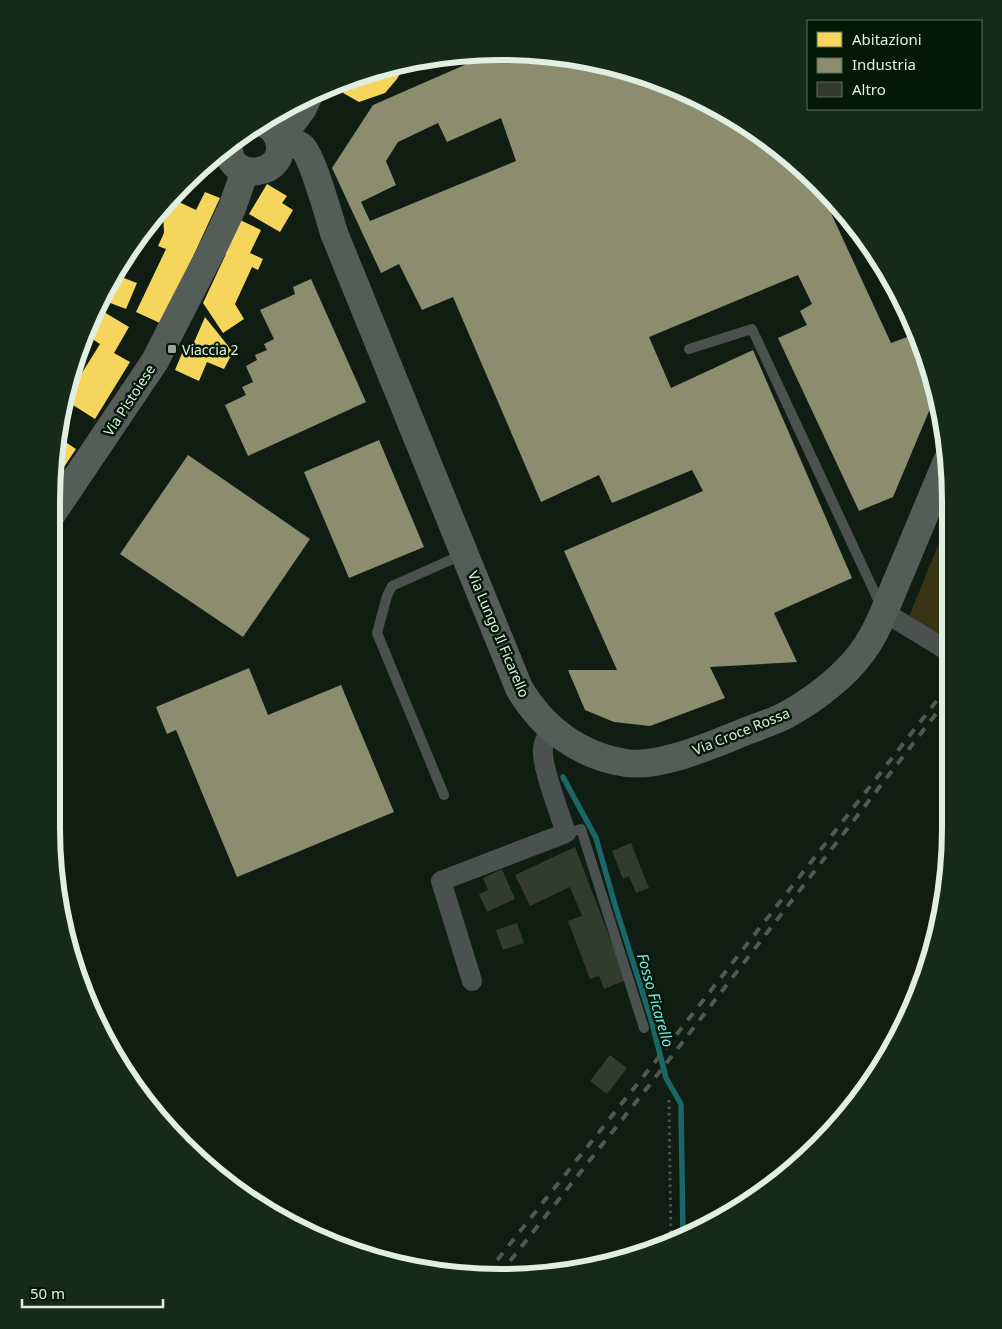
<svg xmlns="http://www.w3.org/2000/svg" width="1002" height="1329" font-family="'Noto Sans',sans-serif">
<rect width="100%" height="100%" fill="#101d12"/>
<path fill="#373315" d="M 947,523 L 948,635 L 944,640 L 908,619 Z"/>
<path fill="#f6d55c" d="M 469,53 L 444,64 L 433,59 Z
M 406,63 L 397,79 L 385,93 L 359,102 L 343,93 L 352,79 L 385,67 Z
M 267,184 L 287,196 L 282,203 L 293,210 L 280,232 L 249,214 Z
M 205,192 L 220,198 L 162,324 L 136,312 L 166,249 L 158,246 L 164,233 L 163,213 L 171,204 L 179,202 L 196,210 Z
M 238,219 L 261,230 L 250,253 L 263,259 L 258,270 L 252,267 L 235,304 L 244,319 L 223,333 L 203,303 L 226,254 L 222,252 Z
M 116,275 L 137,283 L 126,309 L 105,301 Z
M 104,312 L 129,327 L 114,353 L 130,362 L 95,419 L 65,400 L 100,344 L 89,337 Z
M 205,317 L 233,352 L 224,369 L 207,362 L 199,381 L 175,370 L 183,351 L 189,354 Z
M 58,437 L 76,449 L 62,470 L 53,464 Z"/>
<path fill="#8c8c6e" fill-rule="evenodd" d="M 492,53 L 560,55 L 646,75 L 726,112 L 798,163 L 818,185 L 891,343 L 918,333 L 935,397 L 893,497 L 859,511 L 778,338 L 807,325 L 800,311 L 812,304 L 798,275 L 649,337 L 671,388 L 753,350 L 852,578 L 774,613 L 797,662 L 710,667 L 725,698 L 650,726 L 614,722 L 585,710 L 568,670 L 617,670 L 564,551 L 703,491 L 692,470 L 612,503 L 599,475 L 541,502 L 453,297 L 422,310 L 399,264 L 381,273 L 332,168 L 373,105 ZM 501,118 L 516,161 L 370,221 L 361,202 L 396,185 L 386,161 L 398,142 L 438,123 L 447,142 Z
M 311,279 L 366,402 L 248,456 L 225,405 L 246,395 L 242,387 L 253,382 L 246,366 L 257,360 L 255,355 L 267,350 L 264,344 L 274,339 L 260,310 L 295,294 L 293,287 Z
M 379,440 L 424,547 L 349,578 L 304,472 Z
M 188,455 L 310,539 L 243,637 L 120,554 Z
M 249,668 L 268,715 L 341,685 L 394,812 L 237,877 L 176,730 L 167,734 L 156,707 Z"/>
<g fill="none" stroke-linecap="round" stroke-linejoin="round">
<path stroke="#1b6667" stroke-width="5.5" d="M 563,777 L 596,838 L 615,905 L 651,1019 L 666,1078 L 681,1104 L 683,1237"/>
</g>
<path fill="#323b2d" d="M 631,843 L 649,888 L 636,893 L 629,876 L 623,879 L 612,851 Z
M 575,847 L 626,980 L 604,989 L 599,976 L 590,979 L 568,921 L 582,916 L 570,887 L 530,906 L 515,875 Z
M 502,869 L 515,899 L 487,912 L 479,894 L 488,890 L 483,878 Z
M 517,923 L 524,943 L 503,950 L 496,930 Z
M 610,1055 L 627,1068 L 607,1094 L 590,1081 Z"/>
<g fill="none" stroke-linecap="round" stroke-linejoin="round">
<path stroke="#4d544f" stroke-width="3" stroke-dasharray="2.5 4" stroke-linecap="butt" d="M 669,1100 L 671,1244"/>
<path stroke="#4a514e" stroke-width="10" d="M 689,349 L 752,329 L 881,606
M 444,795 L 377,633 L 387,596 L 392,586 L 464,554
M 566,833 L 581,829 L 644,1028"/>
<path stroke="#4a514e" stroke-width="20" d="M 884,612 L 948,651
M 472,981 L 441,881 L 566,833 C 560,814 541,766 543,749 C 543,743 548,734 550,727"/>
<path stroke="#555d59" stroke-width="28" d="M 279,140 C 286,141 296,142 302,147 C 312,156 329,216 334,233 L 519,688 C 542,728 580,756 626,763 C 662,768 716,743 749,730 C 762,725 776,721 788,714 C 815,699 845,676 863,651 C 879,629 888,601 899,576 C 915,538 931,499 947,461
M 279,140 L 303,108 L 309,95
M 229,143 C 224,187 293,176 278,138 C 275,130 269,125 262,123
M 52,514 L 155,361 L 216,242 L 232,208 L 245,171"/>
<path stroke="#515953" stroke-width="4" stroke-dasharray="9 9" stroke-linecap="butt" d="M 486,1274 L 666,1048 L 949,685
M 499,1275 L 651,1083 L 949,697"/>
</g>
<rect fill="#97a699" stroke="#031906" stroke-width="2" x="167" y="344" width="10" height="10" rx="2.5"/>
<g text-anchor="middle" dominant-baseline="central" stroke-width="5" stroke-linejoin="round" paint-order="stroke">
<g font-size="14" fill="#e0efe1" stroke="#031906" text-anchor="start">
<text x="182" y="349">Viaccia 2</text>
</g>
<g font-size="14" fill="#e0efe1" stroke="#031906">
<text transform="translate(129 400) rotate(-57)">Via Pistoiese</text>
<text transform="translate(499 634) rotate(67)">Via Lungo Il Ficarello</text>
<text transform="translate(741 731) rotate(-22)">Via Croce Rossa</text>
</g>
<g font-size="15" font-style="italic" fill="#75e7ea" stroke="#031906">
<text transform="translate(656 1000) rotate(74)">Fosso Ficarello</text>
</g>
</g>
<path d="M0 0H1002V1329H0ZM501 60H501A441 441 0 0 1 942 501V828A441 441 0 0 1 501 1269H501A441 441 0 0 1 60 828V501A441 441 0 0 1 501 60Z" fill="#152a18" fill-rule="evenodd"/>
<path fill="none" stroke="#e0efe1" stroke-width="6" d="M501 60H501A441 441 0 0 1 942 501V828A441 441 0 0 1 501 1269H501A441 441 0 0 1 60 828V501A441 441 0 0 1 501 60Z"/>
<rect x="807" y="20" width="175" height="90" fill="#031906" stroke="#5b6f5e"/>
<rect x="817" y="32" width="25" height="15" fill="#f6d55c" stroke="#5b6f5e"/>
<text x="852" y="45" font-size="15" fill="#e0efe1">Abitazioni</text>
<rect x="817" y="58" width="25" height="15" fill="#8c8c6e" stroke="#5b6f5e"/>
<text x="852" y="70" font-size="15" fill="#e0efe1">Industria</text>
<rect x="817" y="82" width="25" height="15" fill="#323b2d" stroke="#5b6f5e"/>
<text x="852" y="95" font-size="15" fill="#e0efe1">Altro</text>
<path d="M22 1299v8h141v-8" fill="none" stroke="#e0efe1" stroke-width="2.5"/>
<text x="30" y="1299" font-size="15" fill="#e0efe1" stroke="#031906" stroke-width="4" paint-order="stroke">50 m</text>
</svg>
